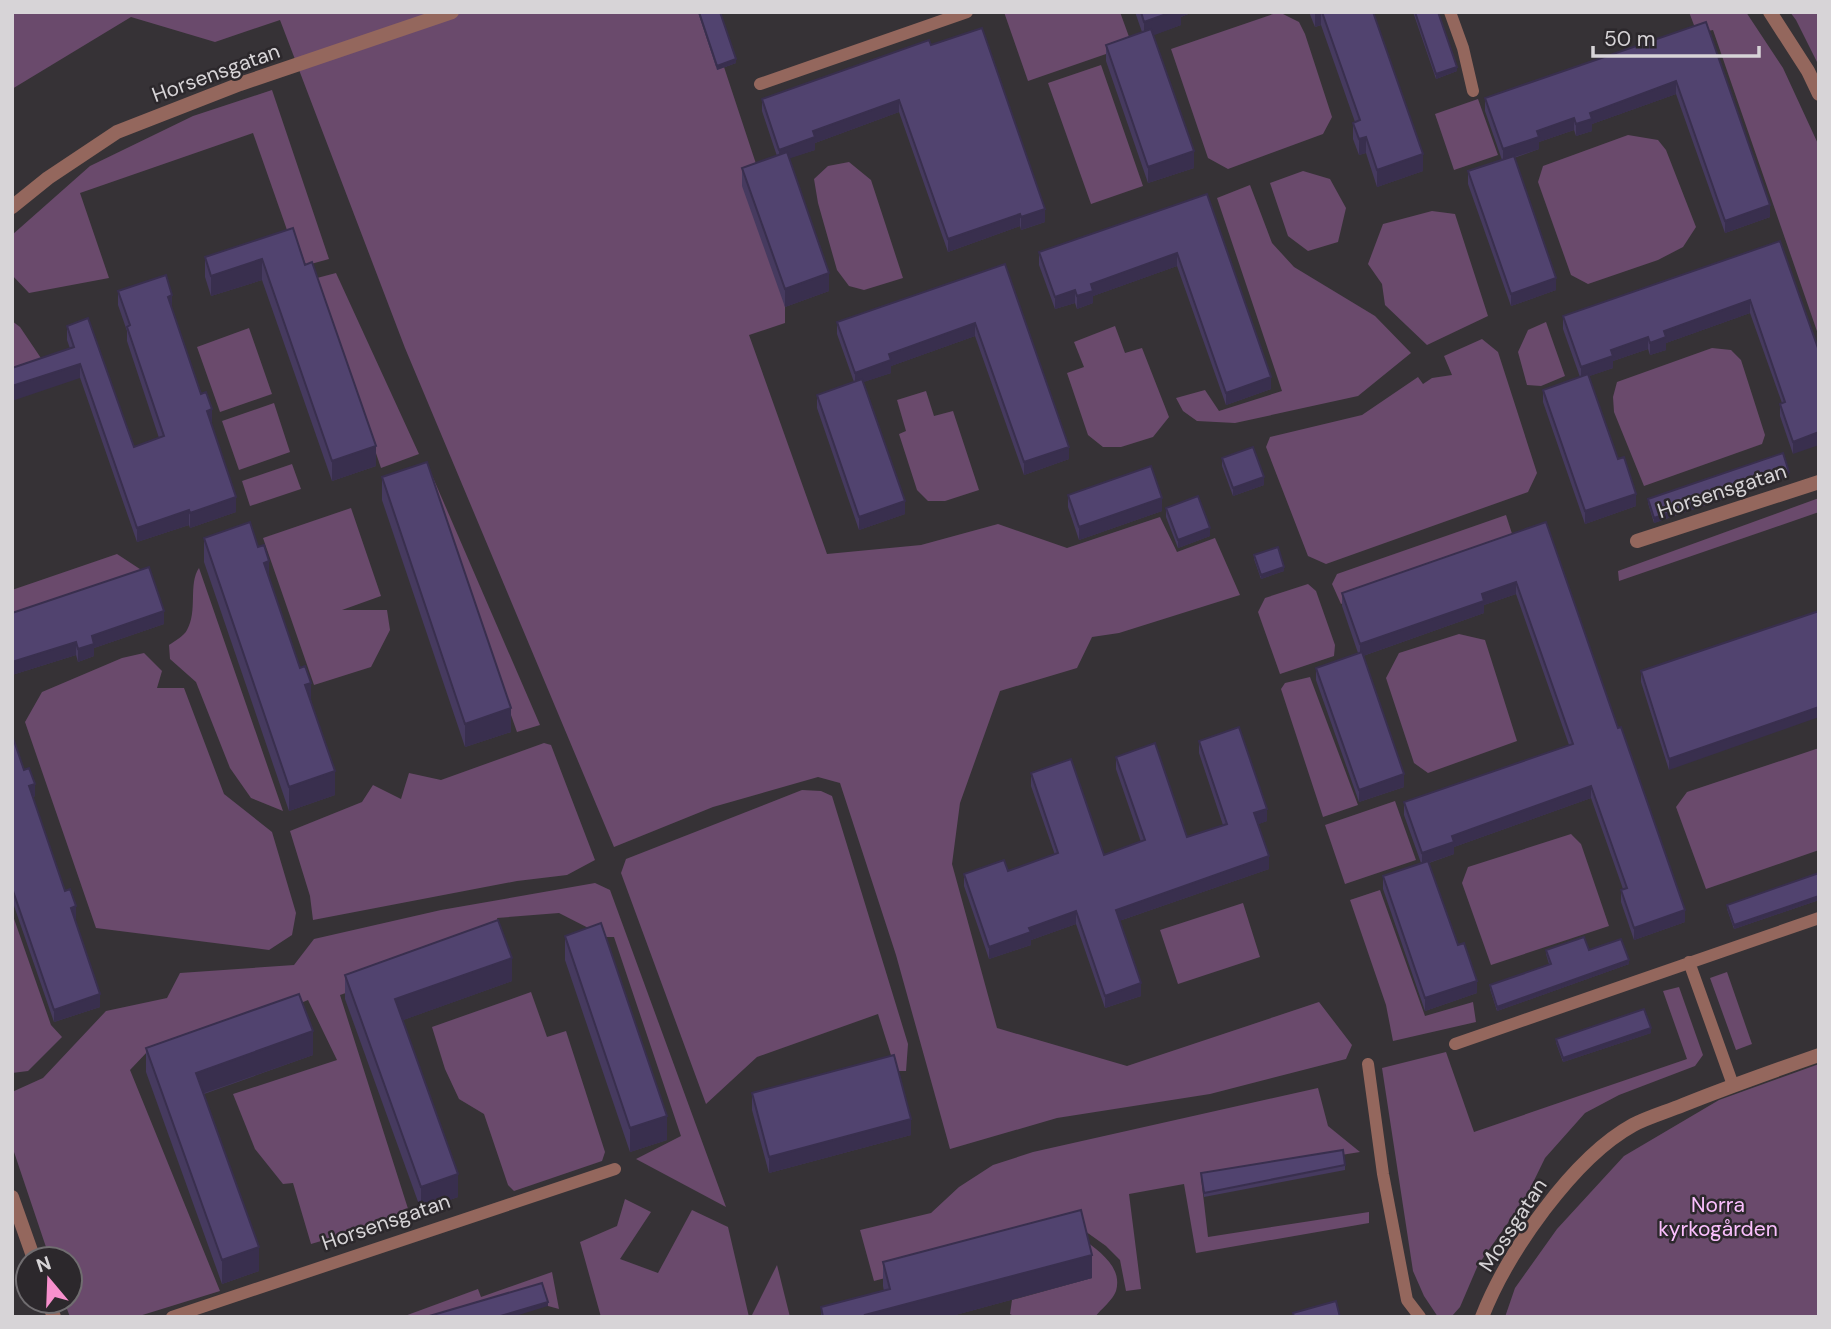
<svg xmlns="http://www.w3.org/2000/svg" width="1831" height="1329" font-family="'DM Sans',sans-serif">
<rect width="100%" height="100%" fill="#363236"/>
<path fill="#6a4a6c" d="M 12,12 L 698,12 L 717,69 L 724,67 L 761,179 L 785,307 L 785,323 L 749,335 L 827,554 L 921,545 L 998,524 L 1067,548 L 1160,517 L 1177,552 L 1215,538 L 1240,595 L 1119,633 L 1092,637 L 1077,668 L 1000,691 L 960,803 L 952,864 L 997,1028 L 1127,1066 L 1319,1002 L 1352,1045 L 1346,1059 L 1210,1094 L 1057,1118 L 950,1149 L 896,955 L 840,783 L 818,777 L 713,807 L 614,847 L 405,348 L 280,20 L 215,42 L 131,17 L 12,89 Z
M 1004,12 L 1120,12 L 1132,45 L 1028,81 Z
M 1279,12 L 1299,22 L 1305,34 L 1332,117 L 1323,134 L 1228,169 L 1208,158 L 1171,49 Z
M 1689,12 L 1746,12 L 1783,68 L 1819,146 L 1819,337 L 1713,30 L 1697,33 Z
M 1790,12 L 1819,12 L 1819,66 L 1796,20 Z
M 1101,65 L 1143,186 L 1091,204 L 1048,83 Z
M 272,90 L 329,259 L 300,267 L 253,133 L 80,193 L 109,278 L 29,293 L 12,275 L 12,235 L 90,166 L 193,116 Z
M 1478,99 L 1498,155 L 1454,170 L 1435,114 Z
M 1628,135 L 1658,140 L 1666,150 L 1696,227 L 1683,247 L 1658,260 L 1588,284 L 1571,275 L 1538,182 L 1543,166 Z
M 849,162 L 871,180 L 903,278 L 864,290 L 849,286 L 837,270 L 818,203 L 814,179 L 828,166 Z
M 1303,171 L 1330,179 L 1346,208 L 1338,242 L 1308,251 L 1288,236 L 1270,183 Z
M 1250,185 L 1272,243 L 1294,267 L 1375,316 L 1411,353 L 1358,396 L 1235,423 L 1197,421 L 1183,411 L 1176,398 L 1205,390 L 1219,411 L 1282,391 L 1217,198 Z
M 1432,211 L 1455,214 L 1488,316 L 1427,345 L 1385,305 L 1382,284 L 1368,264 L 1383,224 Z
M 336,273 L 419,454 L 381,468 L 317,278 Z
M 12,321 L 20,327 L 49,370 L 12,382 Z
M 1546,322 L 1565,376 L 1541,386 L 1527,385 L 1518,352 L 1528,330 Z
M 1115,326 L 1125,353 L 1142,348 L 1169,417 L 1153,437 L 1121,447 L 1103,447 L 1088,435 L 1067,373 L 1084,367 L 1074,342 Z
M 249,328 L 272,394 L 220,412 L 197,347 Z
M 1482,339 L 1498,352 L 1537,473 L 1528,492 L 1326,564 L 1308,556 L 1266,447 L 1270,437 L 1362,415 L 1418,377 L 1423,384 L 1432,378 L 1452,375 L 1444,356 Z
M 1712,348 L 1731,350 L 1741,360 L 1765,435 L 1762,444 L 1644,486 L 1614,412 L 1613,397 L 1617,382 Z
M 926,391 L 934,416 L 953,411 L 979,490 L 945,501 L 928,501 L 917,490 L 899,434 L 906,431 L 897,400 Z
M 274,403 L 290,452 L 239,470 L 222,421 Z
M 292,464 L 301,489 L 250,506 L 242,481 Z
M 431,473 L 540,725 L 517,732 L 430,485 Z
M 1819,498 L 1819,512 L 1619,581 L 1618,571 Z
M 351,508 L 381,596 L 342,610 L 387,610 L 390,630 L 371,667 L 314,685 L 263,538 Z
M 1506,515 L 1515,543 L 1341,604 L 1332,584 L 1337,574 Z
M 117,554 L 149,575 L 12,622 L 12,590 Z
M 199,568 L 283,811 L 251,798 L 230,768 L 196,682 L 170,659 L 169,645 C 175,641 184,636 187,630 C 198,611 188,584 199,568 Z
M 1308,584 L 1316,591 L 1335,645 L 1334,656 L 1280,674 L 1258,612 L 1265,598 Z
M 1459,634 L 1485,640 L 1517,741 L 1428,773 L 1414,763 L 1386,678 L 1399,653 Z
M 144,653 L 162,671 L 157,688 L 184,688 L 224,794 L 272,832 L 296,913 L 292,935 L 269,950 L 96,928 L 25,722 L 42,692 L 122,658 Z
M 1310,677 L 1358,805 L 1323,817 L 1281,689 L 1285,683 Z
M 544,743 L 551,745 L 595,860 L 567,875 L 517,881 L 313,920 L 310,896 L 290,831 L 362,802 L 373,785 L 401,799 L 409,773 L 441,780 Z
M 1819,748 L 1819,850 L 1706,889 L 1676,807 L 1687,792 Z
M 802,790 L 821,791 L 832,796 L 908,1044 L 906,1071 L 896,1071 L 878,1014 L 757,1057 L 706,1104 L 621,873 L 626,859 Z
M 1395,801 L 1416,860 L 1345,884 L 1325,825 Z
M 1571,834 L 1581,844 L 1609,926 L 1491,965 L 1462,883 L 1468,867 Z
M 595,883 L 610,890 L 726,1207 L 636,1159 L 681,1136 L 614,937 L 606,937 L 559,913 L 497,918 L 504,938 L 340,995 L 410,1215 L 311,1244 L 293,1183 L 283,1184 L 255,1149 L 233,1094 L 337,1060 L 308,1000 L 296,1005 L 148,1051 L 130,1070 L 220,1291 L 136,1317 L 70,1317 L 64,1301 L 70,1301 L 70,1259 L 50,1259 L 12,1146 L 12,1092 L 43,1078 L 106,1011 L 167,998 L 180,973 L 294,965 L 314,939 L 441,910 Z
M 1380,890 L 1425,1016 L 1473,1002 L 1476,1022 L 1393,1041 L 1386,1005 L 1350,900 Z
M 1243,903 L 1260,957 L 1178,984 L 1160,930 Z
M 12,913 L 51,1025 L 62,1037 L 28,1071 L 12,1073 Z
M 1727,972 L 1752,1044 L 1736,1050 L 1710,978 Z
M 1679,987 L 1703,1055 L 1695,1066 L 1619,1095 L 1585,1113 L 1545,1158 L 1525,1199 L 1478,1265 L 1460,1307 L 1452,1316 L 1438,1317 L 1424,1296 L 1413,1271 L 1382,1068 L 1446,1052 L 1474,1132 L 1687,1059 L 1663,991 Z
M 531,992 L 547,1037 L 566,1031 L 605,1152 L 602,1161 L 514,1191 L 508,1185 L 484,1114 L 459,1099 L 445,1069 L 432,1027 Z
M 1819,1064 L 1819,1317 L 1505,1317 L 1515,1288 L 1557,1229 L 1624,1156 L 1719,1100 Z
M 1318,1088 L 1328,1126 L 1360,1152 L 1201,1177 L 1208,1237 L 1369,1212 L 1369,1223 L 1196,1253 L 1184,1184 L 1129,1194 L 1141,1289 L 1126,1291 L 1120,1260 L 1106,1246 L 1078,1226 L 874,1281 L 860,1230 L 931,1213 L 959,1187 L 993,1165 L 1033,1152 Z
M 625,1199 L 651,1212 L 620,1259 L 658,1273 L 692,1210 L 728,1227 L 749,1317 L 601,1317 L 580,1242 L 617,1226 Z
M 1082,1238 C 1098,1251 1123,1266 1116,1291 C 1113,1300 1101,1309 1095,1317 L 1016,1317 L 1010,1314 L 1012,1300 L 1092,1278 Z
M 777,1265 L 790,1317 L 751,1317 Z
M 552,1272 L 559,1309 L 548,1306 L 542,1288 L 441,1317 L 402,1317 L 478,1289 L 481,1297 Z"/>
<g fill="none" stroke-linecap="round" stroke-linejoin="round">
<path stroke="#94675d" stroke-width="12" d="M 1450,12 L 1463,48 L 1473,91
M 760,84 L 967,12
M 1689,962 L 1733,1085
M 1455,1044 L 1819,918
M 1368,1064 L 1383,1174 L 1407,1300 L 1420,1317
M 172,1317 L 615,1169"/>
<path stroke="#94675d" stroke-width="14" d="M 1770,12 L 1808,71 L 1819,94
M 12,207 L 48,178 L 117,132 L 240,84 L 452,12
M 1637,541 L 1819,482
M 12,1197 L 34,1259
M 48,1301 L 54,1317"/>
<path stroke="#94675d" stroke-width="14" d="M 1482,1317 C 1507,1253 1573,1158 1633,1125 C 1648,1117 1666,1112 1683,1105 C 1728,1087 1773,1071 1819,1055"/>
</g>
<path fill="#463a5f" d="M 698,12 L 720,12 L 736,63 L 717,70 Z
M 1135,12 L 1193,12 L 1181,17 L 1181,25 L 1153,35 L 1194,168 L 1148,183 L 1106,61 L 1106,45 L 1142,32 Z
M 1309,12 L 1373,12 L 1423,171 L 1377,187 L 1366,153 L 1359,155 L 1353,139 L 1353,123 L 1355,122 L 1321,25 L 1315,27 Z
M 1413,12 L 1438,12 L 1457,71 L 1436,79 Z
M 1706,22 L 1770,217 L 1725,233 L 1676,94 L 1592,124 L 1592,131 L 1576,136 L 1574,130 L 1539,142 L 1539,149 L 1514,158 L 1556,290 L 1511,306 L 1468,184 L 1468,171 L 1502,160 L 1485,111 L 1485,98 Z
M 931,45 L 1045,222 L 1021,230 L 1020,226 L 948,252 L 899,112 L 815,143 L 815,150 L 789,158 L 829,291 L 785,307 L 742,186 L 742,168 L 777,156 L 762,111 L 762,99 Z
M 1207,194 L 1271,389 L 1226,405 L 1177,266 L 1093,296 L 1093,303 L 1077,309 L 1075,303 L 1055,309 L 1039,265 L 1039,252 Z
M 293,228 L 376,466 L 332,481 L 262,280 L 211,296 L 205,277 L 205,257 Z
M 1780,241 L 1819,351 L 1793,454 L 1780,416 L 1780,404 L 1782,403 L 1750,313 L 1666,343 L 1666,350 L 1650,355 L 1648,349 L 1613,361 L 1613,368 L 1589,376 L 1618,459 L 1636,506 L 1585,524 L 1543,402 L 1543,390 L 1580,377 L 1563,329 L 1563,316 Z
M 1005,264 L 1069,459 L 1024,475 L 975,336 L 891,366 L 891,373 L 863,382 L 905,514 L 859,530 L 817,408 L 817,395 L 854,382 L 837,334 L 837,322 Z
M 118,291 L 172,310 L 212,424 L 211,424 L 236,512 L 190,528 L 189,525 L 137,542 L 67,340 L 67,326 L 134,447 L 159,438 L 127,341 L 127,331 L 118,305 Z
M 1222,458 L 1264,485 L 1233,496 L 1222,466 Z
M 1789,476 L 1654,523 L 1648,503 L 1648,499 Z
M 382,477 L 511,732 L 465,747 L 382,500 Z
M 1068,495 L 1162,511 L 1079,540 L 1068,507 Z
M 1166,508 L 1210,536 L 1178,548 L 1166,517 Z
M 1546,522 L 1685,922 L 1634,940 L 1621,902 L 1621,890 L 1623,889 L 1591,798 L 1454,847 L 1454,854 L 1429,863 L 1458,945 L 1477,993 L 1425,1011 L 1383,889 L 1383,876 L 1421,863 L 1404,815 L 1404,802 L 1569,745 L 1516,594 L 1484,605 L 1484,613 L 1363,656 L 1404,787 L 1359,802 L 1316,680 L 1316,668 L 1358,653 L 1342,606 L 1342,593 Z
M 204,538 L 269,578 L 311,700 L 335,795 L 289,811 L 204,562 Z
M 1254,555 L 1284,571 L 1261,579 L 1254,559 Z
M 1819,611 L 1669,770 L 1641,682 L 1641,671 Z
M 12,613 L 164,624 L 94,648 L 94,656 L 78,662 L 76,655 L 12,675 Z
M 12,735 L 24,770 L 35,796 L 33,797 L 65,891 L 76,918 L 74,919 L 100,1007 L 54,1022 L 12,900 Z
M 1199,741 L 1267,821 L 1258,824 L 1269,869 L 1119,921 L 1141,996 L 1105,1008 L 1076,924 L 1031,940 L 1031,945 L 989,959 L 964,886 L 964,874 L 1008,871 L 1055,855 L 1031,786 L 1031,773 L 1104,855 L 1141,842 L 1116,769 L 1116,757 L 1187,837 L 1223,825 L 1199,753 Z
M 1819,873 L 1819,900 L 1734,929 L 1727,909 L 1727,905 Z
M 565,936 L 667,1140 L 630,1152 L 565,960 Z
M 1546,950 L 1589,950 L 1629,964 L 1497,1011 L 1490,989 L 1490,985 L 1549,964 L 1546,954 Z
M 345,975 L 512,981 L 403,1020 L 458,1197 L 421,1210 L 345,999 Z
M 1651,1033 L 1563,1062 L 1556,1043 L 1556,1039 Z
M 146,1048 L 313,1055 L 204,1094 L 259,1271 L 222,1284 L 146,1072 Z
M 752,1093 L 911,1135 L 769,1173 L 752,1110 Z
M 1345,1165 L 1345,1170 L 1204,1197 L 1201,1173 Z
M 883,1262 L 1092,1278 L 948,1317 L 821,1317 L 821,1307 L 884,1291 L 883,1286 Z"/>
<path fill="#392f4e" d="M 1172,12 L 1193,12 L 1181,17 L 1181,25 L 1144,39 L 1144,22 Z
M 1315,12 L 1321,12 L 1321,25 L 1315,27 Z
M 736,59 L 736,63 L 717,70 L 717,66 Z
M 1457,67 L 1457,71 L 1436,79 L 1436,74 Z
M 1676,81 L 1676,94 L 1592,124 L 1592,131 L 1576,136 L 1576,124 L 1590,113 Z
M 899,100 L 899,112 L 815,143 L 815,150 L 779,162 L 779,150 L 813,131 Z
M 1574,118 L 1574,130 L 1539,142 L 1539,149 L 1503,161 L 1503,149 L 1537,131 Z
M 1366,137 L 1366,153 L 1359,155 L 1359,139 Z
M 1194,151 L 1194,168 L 1148,183 L 1148,167 Z
M 1423,154 L 1423,171 L 1377,187 L 1377,170 Z
M 1770,205 L 1770,217 L 1725,233 L 1725,221 Z
M 1045,209 L 1045,222 L 1021,230 L 1021,217 Z
M 1020,214 L 1020,226 L 948,252 L 948,239 Z
M 1177,253 L 1177,266 L 1093,296 L 1093,303 L 1077,309 L 1077,296 L 1091,284 Z
M 262,259 L 262,280 L 211,296 L 211,276 Z
M 829,273 L 829,291 L 785,307 L 785,289 Z
M 1556,278 L 1556,290 L 1511,306 L 1511,294 Z
M 1075,290 L 1075,303 L 1055,309 L 1055,297 Z
M 172,295 L 172,310 L 168,297 Z
M 1750,300 L 1750,313 L 1666,343 L 1666,350 L 1650,355 L 1650,343 L 1664,331 Z
M 975,323 L 975,336 L 891,366 L 891,373 L 855,385 L 855,373 L 889,354 Z
M 1648,337 L 1648,349 L 1613,361 L 1613,368 L 1581,379 L 1581,367 L 1611,350 Z
M 80,364 L 80,378 L 12,401 L 12,386 Z
M 1271,377 L 1271,389 L 1226,405 L 1226,393 Z
M 212,409 L 212,424 L 207,426 L 207,411 Z
M 1819,432 L 1819,445 L 1793,454 L 1793,442 Z
M 376,446 L 376,466 L 332,481 L 332,461 Z
M 1069,447 L 1069,459 L 1024,475 L 1024,462 Z
M 1789,472 L 1789,476 L 1654,523 L 1654,518 Z
M 1264,477 L 1264,485 L 1233,496 L 1233,488 Z
M 1636,494 L 1636,506 L 1585,524 L 1585,511 Z
M 236,497 L 236,512 L 190,528 L 190,513 Z
M 1162,498 L 1162,511 L 1079,540 L 1079,527 Z
M 905,501 L 905,514 L 859,530 L 859,517 Z
M 189,510 L 189,525 L 137,542 L 137,528 Z
M 1210,528 L 1210,536 L 1178,548 L 1178,540 Z
M 269,561 L 269,584 L 264,563 Z
M 1284,567 L 1284,571 L 1261,579 L 1261,575 Z
M 1516,582 L 1516,594 L 1484,605 L 1484,613 L 1360,657 L 1360,644 L 1482,594 Z
M 164,611 L 164,624 L 94,648 L 94,656 L 78,662 L 78,649 L 92,636 Z
M 76,642 L 76,655 L 12,675 L 12,662 Z
M 311,683 L 311,706 L 305,685 Z
M 1819,707 L 1819,717 L 1669,770 L 1669,759 Z
M 511,708 L 511,732 L 465,747 L 465,724 Z
M 335,771 L 335,795 L 289,811 L 289,787 Z
M 1404,774 L 1404,787 L 1359,802 L 1359,790 Z
M 35,784 L 35,796 L 29,798 L 29,786 Z
M 1591,786 L 1591,798 L 1454,847 L 1454,854 L 1422,865 L 1422,853 L 1452,836 Z
M 1267,809 L 1267,821 L 1254,826 L 1254,813 Z
M 1269,856 L 1269,869 L 1116,922 L 1116,910 Z
M 1819,896 L 1819,900 L 1734,929 L 1734,925 Z
M 76,906 L 76,918 L 71,920 L 71,908 Z
M 1685,910 L 1685,922 L 1634,940 L 1634,928 Z
M 1076,911 L 1076,924 L 1031,940 L 1031,945 L 989,959 L 989,947 L 1029,928 Z
M 512,958 L 512,981 L 395,1023 L 395,999 Z
M 1629,960 L 1629,964 L 1497,1011 L 1497,1007 Z
M 1477,981 L 1477,993 L 1425,1011 L 1425,998 Z
M 1141,983 L 1141,996 L 1105,1008 L 1105,996 Z
M 100,994 L 100,1007 L 54,1022 L 54,1010 Z
M 1651,1028 L 1651,1033 L 1563,1062 L 1563,1058 Z
M 313,1031 L 313,1055 L 196,1096 L 196,1073 Z
M 667,1116 L 667,1140 L 630,1152 L 630,1128 Z
M 911,1119 L 911,1135 L 769,1173 L 769,1157 Z
M 458,1174 L 458,1197 L 421,1210 L 421,1187 Z
M 259,1247 L 259,1271 L 222,1284 L 222,1260 Z
M 1092,1255 L 1092,1278 L 948,1317 L 865,1317 L 865,1315 Z
M 548,1302 L 548,1306 L 512,1317 L 497,1317 Z"/>
<path fill="#51436f" stroke="#392f4e" stroke-width="2" d="M 699,12 L 720,12 L 736,59 L 717,66 Z
M 1141,12 L 1172,12 L 1144,22 Z
M 1322,12 L 1373,12 L 1423,154 L 1377,170 L 1366,137 L 1359,139 L 1353,123 L 1360,120 Z
M 1415,12 L 1438,12 L 1457,67 L 1436,74 Z
M 1706,22 L 1770,205 L 1725,221 L 1676,81 L 1590,113 L 1592,119 L 1576,124 L 1574,118 L 1537,131 L 1539,137 L 1503,149 L 1485,98 Z
M 982,28 L 1045,209 L 1021,217 L 1020,214 L 948,239 L 899,100 L 813,131 L 815,137 L 779,150 L 762,99 L 929,40 L 931,45 Z
M 1151,29 L 1194,151 L 1148,167 L 1106,45 Z
M 787,152 L 829,273 L 785,289 L 742,168 Z
M 1514,156 L 1556,278 L 1511,294 L 1468,171 Z
M 1207,194 L 1271,377 L 1226,393 L 1177,253 L 1091,284 L 1093,291 L 1077,296 L 1075,290 L 1055,297 L 1039,252 Z
M 293,228 L 305,265 L 312,262 L 376,446 L 332,461 L 262,259 L 211,276 L 205,257 Z
M 1780,241 L 1819,351 L 1819,432 L 1793,442 L 1780,404 L 1785,402 L 1750,300 L 1664,331 L 1666,337 L 1650,343 L 1648,337 L 1611,350 L 1613,356 L 1581,367 L 1563,316 Z
M 1005,264 L 1069,447 L 1024,462 L 975,323 L 889,354 L 891,360 L 855,373 L 837,322 Z
M 166,275 L 172,295 L 168,297 L 201,394 L 206,392 L 212,409 L 207,411 L 236,497 L 190,513 L 189,510 L 137,528 L 80,364 L 12,386 L 12,368 L 74,347 L 67,326 L 88,318 L 134,447 L 164,436 L 127,327 L 130,325 L 118,291 Z
M 1588,374 L 1618,459 L 1624,457 L 1636,494 L 1585,511 L 1543,390 Z
M 862,379 L 905,501 L 859,517 L 817,395 Z
M 1253,447 L 1264,477 L 1233,488 L 1222,458 Z
M 1783,453 L 1789,472 L 1654,518 L 1648,499 Z
M 427,462 L 511,708 L 465,724 L 382,477 Z
M 1151,466 L 1162,498 L 1079,527 L 1068,495 Z
M 1198,496 L 1210,528 L 1178,540 L 1166,508 Z
M 250,522 L 258,547 L 264,545 L 269,561 L 264,563 L 300,668 L 305,666 L 311,683 L 305,685 L 335,771 L 289,787 L 204,538 Z
M 1546,522 L 1618,728 L 1621,727 L 1685,910 L 1634,928 L 1621,890 L 1627,888 L 1591,786 L 1452,836 L 1454,842 L 1422,853 L 1404,802 L 1573,744 L 1516,582 L 1482,594 L 1484,601 L 1360,644 L 1342,593 Z
M 1278,547 L 1284,567 L 1261,575 L 1254,555 Z
M 149,567 L 164,611 L 92,636 L 94,644 L 78,649 L 76,642 L 12,662 L 12,613 Z
M 1819,611 L 1819,707 L 1669,759 L 1641,671 Z
M 1362,652 L 1404,774 L 1359,790 L 1316,668 Z
M 1239,727 L 1267,809 L 1254,813 L 1269,856 L 1116,910 L 1141,983 L 1105,996 L 1076,911 L 1029,928 L 1031,932 L 989,947 L 964,874 L 1004,860 L 1008,871 L 1058,853 L 1031,773 L 1071,759 L 1104,855 L 1145,840 L 1116,757 L 1155,743 L 1187,837 L 1227,824 L 1199,741 Z
M 12,735 L 24,770 L 29,768 L 35,784 L 29,786 L 65,891 L 70,889 L 76,906 L 71,908 L 100,994 L 54,1010 L 12,888 Z
M 1428,861 L 1458,945 L 1464,943 L 1477,981 L 1425,998 L 1383,876 Z
M 1819,873 L 1819,896 L 1734,925 L 1727,905 Z
M 498,920 L 512,958 L 395,999 L 458,1174 L 421,1187 L 345,975 Z
M 601,923 L 667,1116 L 630,1128 L 565,936 Z
M 1584,937 L 1589,950 L 1621,939 L 1629,960 L 1497,1007 L 1490,985 L 1551,964 L 1546,950 Z
M 299,994 L 313,1031 L 196,1073 L 259,1247 L 222,1260 L 146,1048 Z
M 1644,1009 L 1651,1028 L 1563,1058 L 1556,1039 Z
M 894,1055 L 911,1119 L 769,1157 L 752,1093 Z
M 1343,1150 L 1345,1165 L 1204,1193 L 1201,1173 Z
M 1081,1210 L 1092,1255 L 865,1315 L 866,1317 L 823,1317 L 821,1307 L 890,1289 L 883,1262 Z
M 542,1283 L 548,1302 L 497,1317 L 426,1317 Z
M 1336,1301 L 1340,1317 L 1294,1317 L 1293,1313 Z"/>
<g text-anchor="middle" dominant-baseline="central" stroke-width="5" stroke-linejoin="round" paint-order="stroke">
<g font-size="21" fill="#d7d4d7" stroke="#2c282c">
<text transform="translate(216 73) rotate(-20)">Horsensgatan</text>
<text transform="translate(1722 491) rotate(-18)">Horsensgatan</text>
<text transform="translate(386 1222) rotate(-19)">Horsensgatan</text>
<text transform="translate(1513 1225) rotate(-57)">Mossgatan</text>
</g>
<g font-size="21" fill="#fbc0fe" stroke="#2c282c">
<text x="1718" y="1205">Norra<tspan x="1718" dy="24">kyrkogården</tspan></text>
</g>
</g>
<rect width="1831" height="1329" fill="none" stroke="#d7d4d7" stroke-width="28"/>
<g transform="translate(49 1280) rotate(341)"><circle r="33" fill="#2c282c" stroke="#706d70" stroke-width="2"/>
<path d="M0-5L12 26L0 18L-12 26Z" fill="#f790cd"/>
<text y="-10" font-size="19" font-weight="bold" text-anchor="middle" fill="#d7d4d7">N</text>
</g>
<path d="M1593 46v10h166v-10" fill="none" stroke="#d7d4d7" stroke-width="3.5"/>
<text x="1604" y="46" font-size="21" fill="#d7d4d7" stroke="#2c282c" stroke-width="5" paint-order="stroke">50 m</text>
</svg>
